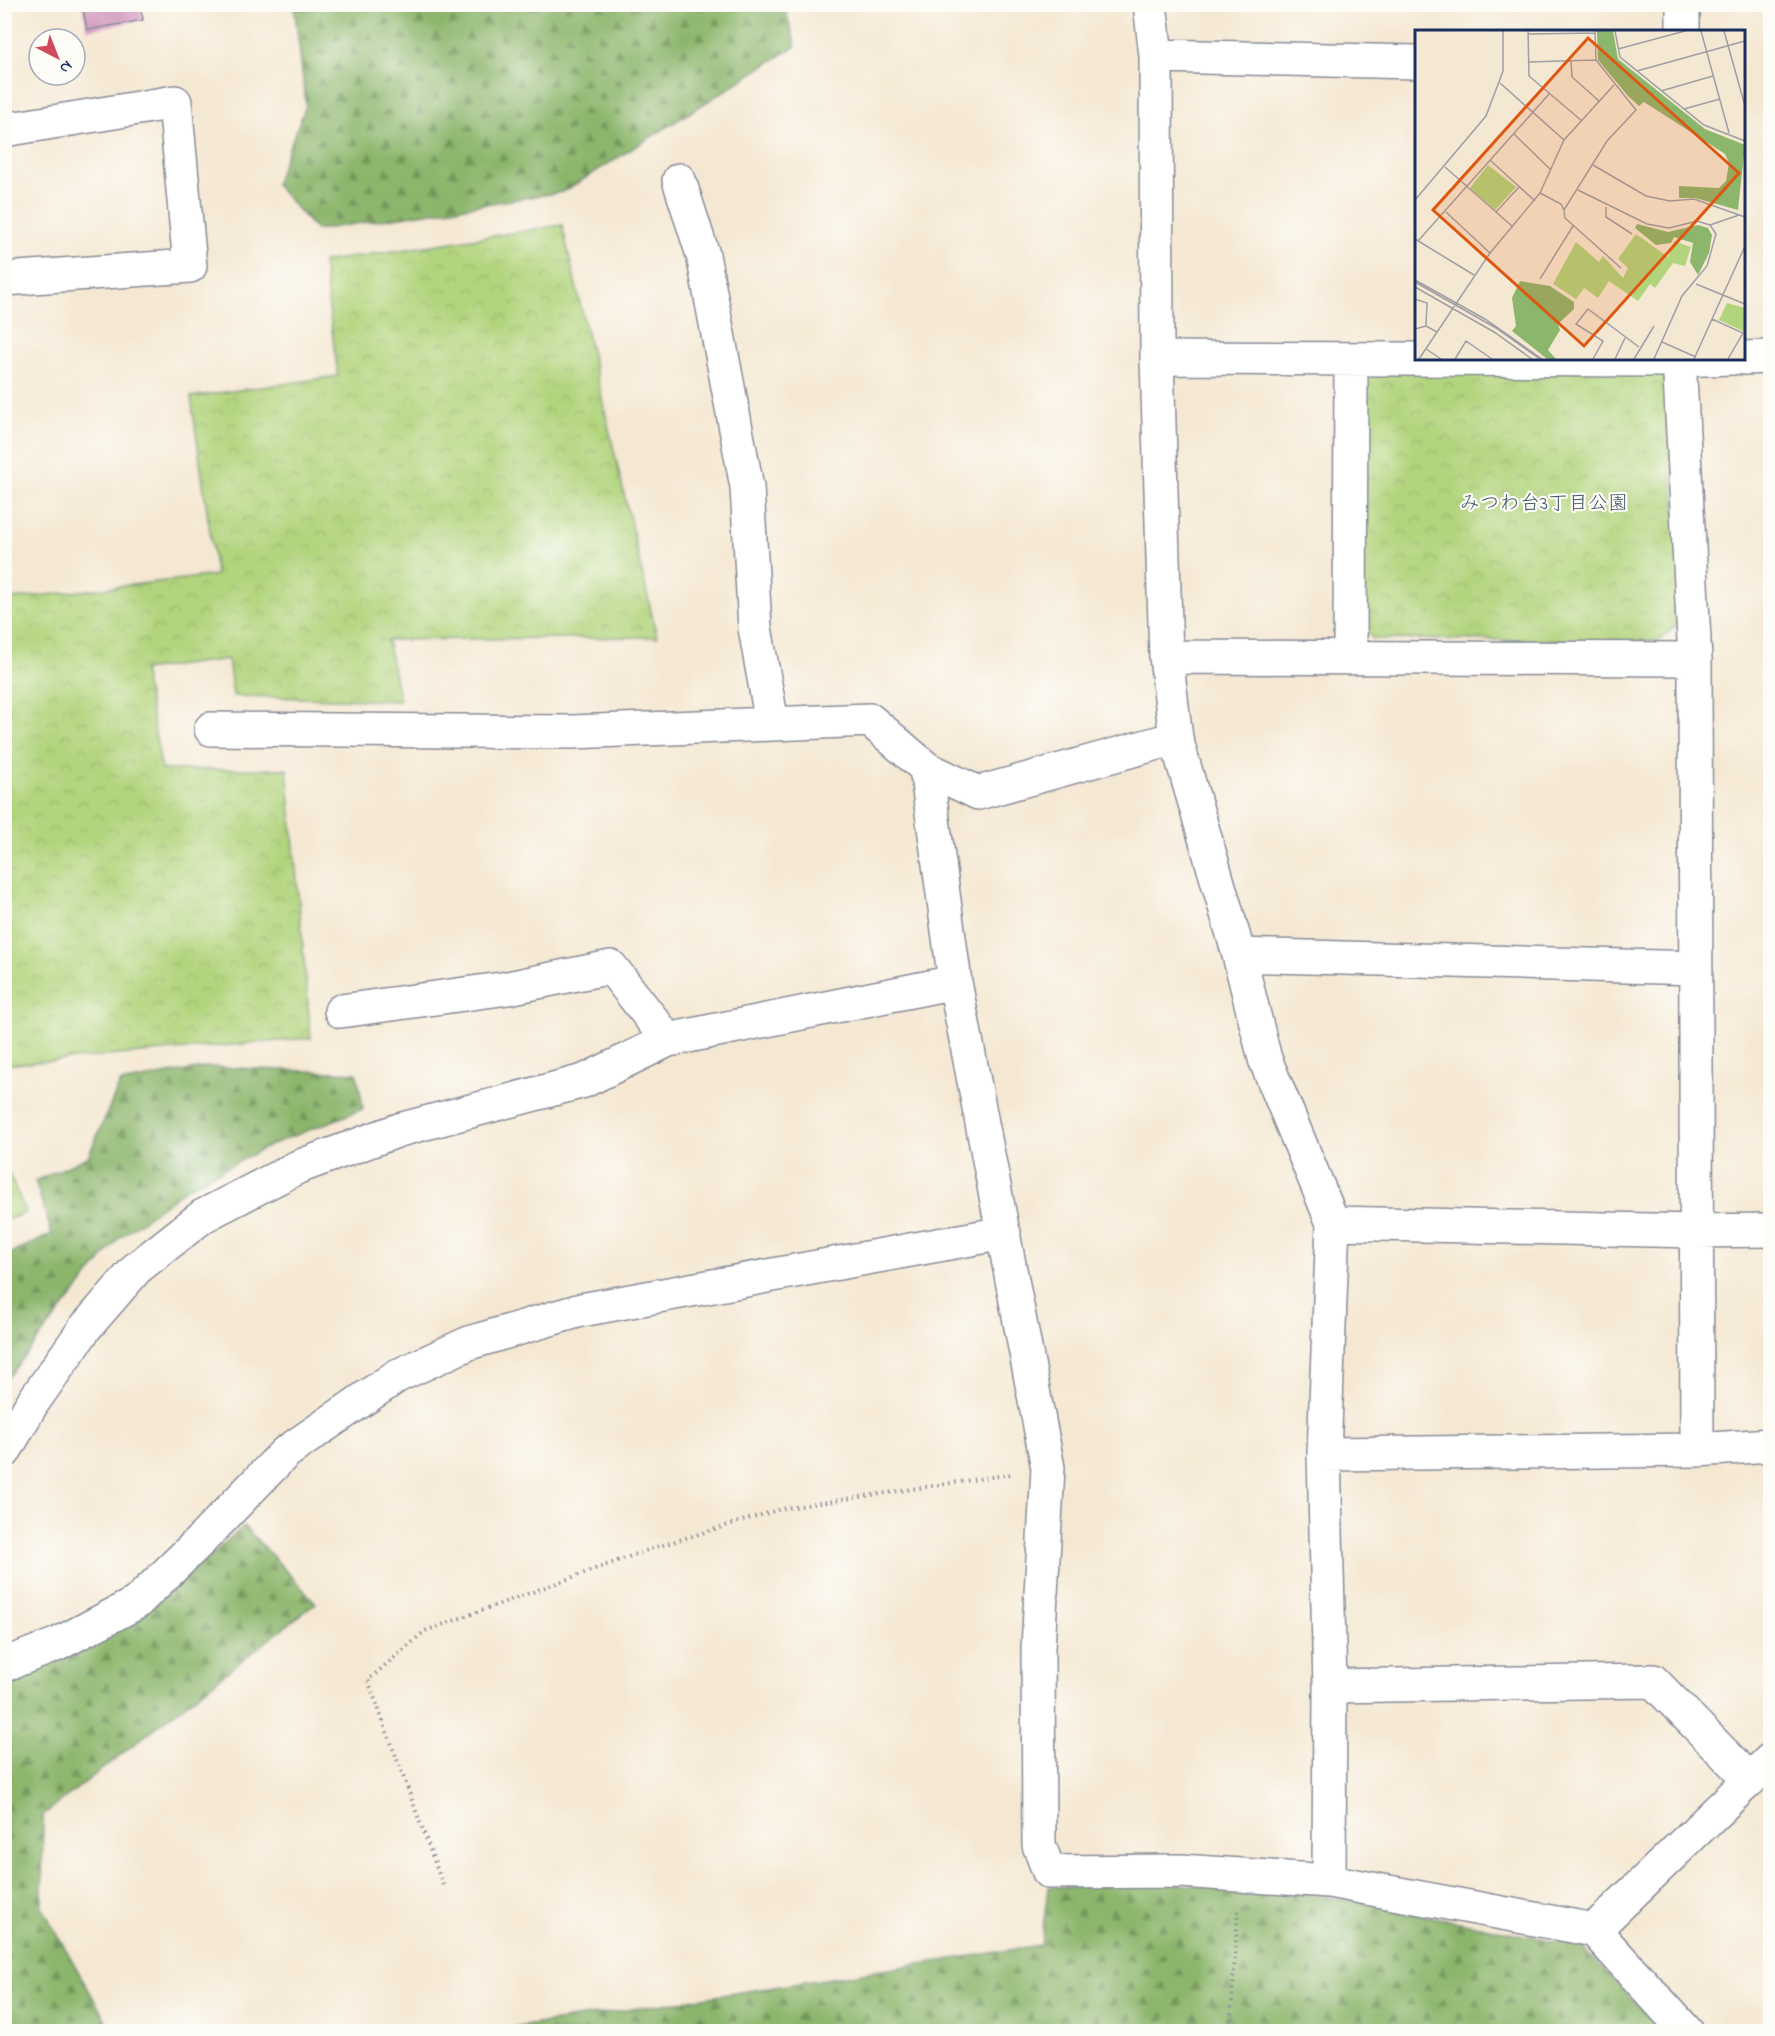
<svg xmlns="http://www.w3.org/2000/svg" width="1775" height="2036" font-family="'Indie Flower','Klee One',sans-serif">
<defs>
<pattern id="forest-firs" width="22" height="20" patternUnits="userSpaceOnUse" patternTransform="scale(1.5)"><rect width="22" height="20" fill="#8cb66c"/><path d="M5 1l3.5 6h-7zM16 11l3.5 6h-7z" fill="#72945c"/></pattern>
<pattern id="park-crowns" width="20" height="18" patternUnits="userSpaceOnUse" patternTransform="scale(1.5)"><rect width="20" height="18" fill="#b1d47c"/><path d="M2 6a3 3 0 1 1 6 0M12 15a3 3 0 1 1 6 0" fill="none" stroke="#98b66e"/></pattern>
</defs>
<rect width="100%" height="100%" fill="#fdfcf7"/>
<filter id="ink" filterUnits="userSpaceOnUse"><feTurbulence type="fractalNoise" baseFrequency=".0167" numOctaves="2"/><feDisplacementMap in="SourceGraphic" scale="12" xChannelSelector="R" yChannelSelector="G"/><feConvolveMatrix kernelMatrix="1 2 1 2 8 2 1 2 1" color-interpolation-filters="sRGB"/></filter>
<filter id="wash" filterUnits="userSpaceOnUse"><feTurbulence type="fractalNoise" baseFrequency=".008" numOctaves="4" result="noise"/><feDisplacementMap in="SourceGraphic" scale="24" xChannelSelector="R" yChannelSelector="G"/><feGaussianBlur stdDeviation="1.35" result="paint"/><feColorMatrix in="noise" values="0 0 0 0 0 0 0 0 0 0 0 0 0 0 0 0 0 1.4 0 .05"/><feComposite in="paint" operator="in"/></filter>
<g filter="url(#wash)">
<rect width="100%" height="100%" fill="#f5e8d3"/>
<path fill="url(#forest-firs)" stroke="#547265" stroke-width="1.5" d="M 294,5 L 784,5 L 796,46 L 563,192 L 316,230 L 275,184 L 306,105 Z
M 208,1067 L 357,1073 L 363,1109 L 273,1144 L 188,1187 L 118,1239 L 5,1381 L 5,1256 L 52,1234 L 35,1181 L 88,1157 L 120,1083 Z
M 244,1526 L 316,1603 L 43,1815 L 42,1907 L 112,2031 L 5,2032 L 5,1684 L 138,1619 Z
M 1176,1884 L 1326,1896 L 1581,1946 L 1662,2031 L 487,2032 L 1041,1945 L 1048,1887 Z"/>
<path fill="url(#park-crowns)" stroke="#66826d" stroke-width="1.5" d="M 562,225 L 657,637 L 387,640 L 400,701 L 233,696 L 228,659 L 143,670 L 162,770 L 287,769 L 311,1038 L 5,1065 L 5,600 L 216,575 L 191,397 L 338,376 L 323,262 Z
M 1664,366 L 1684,618 L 1659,641 L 1373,639 L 1359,621 L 1360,385 L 1374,370 Z
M 4,1163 L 26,1212 L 5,1221 L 4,1221 Z"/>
<g id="blocks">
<path fill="#ce8fba" d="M 82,4 L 140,4 L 143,20 L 87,30 Z"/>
</g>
</g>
<g filter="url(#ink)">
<use href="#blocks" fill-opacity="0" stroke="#888c98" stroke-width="1.5"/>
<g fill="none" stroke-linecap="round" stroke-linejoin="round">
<defs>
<path id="street" d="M 1150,4 L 1156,56 L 1157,358 L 1166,657 L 1176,738 L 978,793 L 926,768 L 955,982 L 1048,1468 L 1038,1648 L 1039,1845 L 1049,1872 L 1181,1871 L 1329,1881 L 1594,1930 L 1687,2032
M 1683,32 L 1683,4
M 1156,56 L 1416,62
M 4,130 L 175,102 L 190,266 L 4,279
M 679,180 L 703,255 L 747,487 L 755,628 L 772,723
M 1157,358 L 1679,360 L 1733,358
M 1679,358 L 1695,659 L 1697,1450
M 1744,358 L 1770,357
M 1166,657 L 1695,659
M 1350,658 L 1351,359
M 211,729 L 572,732 L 870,720 L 926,768
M 1176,738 L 1239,955 L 1265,1059 L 1333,1223 L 1324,1454 L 1330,1686 L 1329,1881
M 1239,955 L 1696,968
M 341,1011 L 508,988 L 611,967 L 668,1040
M 1333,1223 L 1696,1231 L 1770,1230
M 4,1452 L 31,1405 L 85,1328 L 137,1268 L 203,1216 L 298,1167 L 399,1130 L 584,1081 L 668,1040 L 955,982
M 1324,1454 L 1697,1450 L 1770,1445
M 4,1665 L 58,1644 L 136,1603 L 200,1541 L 285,1453 L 397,1376 L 469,1343 L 581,1310 L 1004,1233
M 1330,1686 L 1653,1681 L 1750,1780
M 1594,1930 L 1770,1760"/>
</defs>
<use href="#street" stroke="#888c98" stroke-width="36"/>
<path stroke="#888c98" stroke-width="4" stroke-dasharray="1.5 4.5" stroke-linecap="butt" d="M 443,1885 L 368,1680 L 425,1631 L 653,1548 L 781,1509 L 1011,1474
M 1230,2032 L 1238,1910"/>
<use href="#street" stroke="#fff" stroke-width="33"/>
</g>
</g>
<g text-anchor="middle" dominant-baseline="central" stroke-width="4.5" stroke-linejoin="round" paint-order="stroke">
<g font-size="20" fill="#405866" stroke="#fdfcf7">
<text x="1544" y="504">みつわ台3丁目公園</text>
</g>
</g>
<g transform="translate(1415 30)">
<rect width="330" height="330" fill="#f5e8d3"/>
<path d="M 182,1 L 198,1 L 203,29 L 290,99 L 330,115 L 323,180 L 280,168 L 264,168 L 264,156 L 304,158 L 311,151 L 314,133 L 310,124 L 229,72 L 224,76 L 213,66 L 183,30 ZM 222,194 L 253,202 L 283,195 L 293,198 L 297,205 L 294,223 L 283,245 L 275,232 L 278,213 L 259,207 L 256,213 L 241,215 L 220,198 ZM 105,251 L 135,256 L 159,272 L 159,279 L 143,294 L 145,300 L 133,320 L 141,329 L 132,329 L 97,301 L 101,296 L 97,268 Z" fill="#8cb66c"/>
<path d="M 73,135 L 101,157 L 80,180 L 55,158 ZM 221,204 L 253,227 L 259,211 L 276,217 L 270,236 L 258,233 L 240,258 L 235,254 L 223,271 L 194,251 L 183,268 L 169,258 L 161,269 L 138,254 L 161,212 L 184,232 L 188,226 L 208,248 L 213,238 L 203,229 ZM 312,273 L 330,278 L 330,302 L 304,290 Z" fill="#b1d47c"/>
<path fill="none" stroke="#9e9ea4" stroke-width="1.5" d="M 113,1 L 114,46 L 167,91M 200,1 L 205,27 L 289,95 L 330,111M 286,1 L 314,103M 309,1 L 330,76M 113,4 L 180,3M 203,19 L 270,1M 156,31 L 157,47 L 184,71M 113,32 L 181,30M 222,41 L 330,11M 85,53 L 149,110M 246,61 L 298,46M 269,79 L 305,69M 99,104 L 136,140M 75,130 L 120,171M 178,135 L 231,166 L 255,171 L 279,169 L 330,187M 30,137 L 98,197M 163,160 L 232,194 L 254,198 L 282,191 L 295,195M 125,163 L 149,110 L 199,55M 0,170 L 71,86 L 88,41 L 88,1M 191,177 L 191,187 L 217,204M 149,180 L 150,188 L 206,238M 31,182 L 75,223M 81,182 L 104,157M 0,209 L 59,245M 3,211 L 135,63M 125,249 L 158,196M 0,250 L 70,289 L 127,329M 0,252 L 81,298 L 125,329M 281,254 L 330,274M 0,257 L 79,302 L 117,329M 0,269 L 12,273 L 11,296M 297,289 L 328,303 L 313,329M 0,299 L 11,296 L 22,302M 247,312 L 281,327M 11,319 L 26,329M 4,329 L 75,223 L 125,163 L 146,174 L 149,180 L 192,111 L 221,80 L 181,30 L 180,1M 40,329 L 51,311 L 77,329M 178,329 L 188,311 L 161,294 L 173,279 L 224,317M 200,329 L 210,308M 219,329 L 239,296M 239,329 L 267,266 L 292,236 L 301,204 L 295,195 L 324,185M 279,329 L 330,216"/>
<path fill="#de5710" fill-opacity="0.15" stroke="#de5710" stroke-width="3" d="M 173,8 L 324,143 L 169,316 L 18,180 Z"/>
<rect width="330" height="330" fill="none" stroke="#1b2f5e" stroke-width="3"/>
</g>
<rect width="1775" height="2036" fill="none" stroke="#fdfcf7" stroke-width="24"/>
<g transform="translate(57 57) rotate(138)"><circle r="28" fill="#fdfcf7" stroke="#a3aaba" stroke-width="1.5"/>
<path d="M0-4.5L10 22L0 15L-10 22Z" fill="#d1495b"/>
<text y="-9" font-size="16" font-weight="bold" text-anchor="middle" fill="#1b2f5e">N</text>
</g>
</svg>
